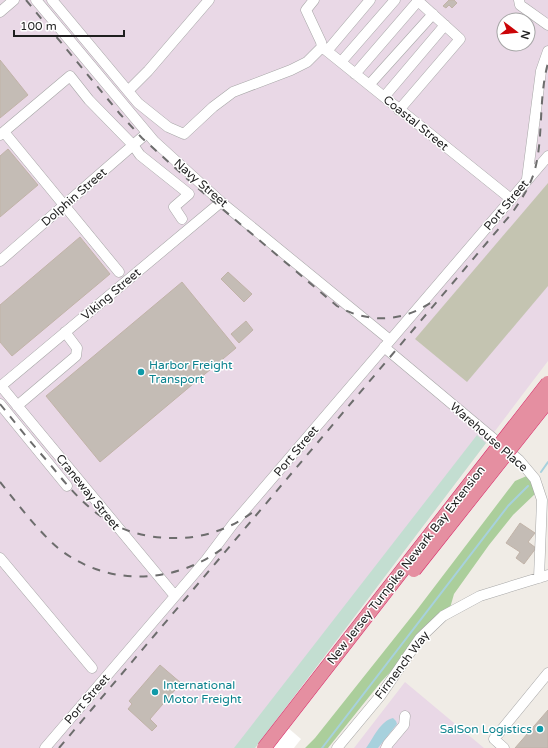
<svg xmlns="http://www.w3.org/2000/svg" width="548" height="748" font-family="'Varela Round',sans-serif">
<rect width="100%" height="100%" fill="#f0ece6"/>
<path fill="#e9d8e6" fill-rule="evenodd" d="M 0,0 L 548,0 L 548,361 L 255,748 L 0,748 ZM 504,20 L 528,20 L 528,44 L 504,44 Z
M 405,682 L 484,748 L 354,748 Z"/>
<path fill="#c4c4b1" d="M 548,183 L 548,286 L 467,382 L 415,339 Z"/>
<path fill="#abce9b" d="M 529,475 L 536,493 L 513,515 L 489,545 L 454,594 L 450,608 L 381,682 L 328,748 L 305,748 L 315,738 L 416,611 L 515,481 Z"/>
<path fill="#c3ded1" d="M 477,435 L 486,443 L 255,748 L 234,748 Z"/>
<path fill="#a7d1dd" d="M 393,718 L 396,721 L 397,724 L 378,748 L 366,748 C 373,739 380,721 393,718 Z"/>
<path fill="#fff" d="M 280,721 L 301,739 L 294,748 L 259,748 Z"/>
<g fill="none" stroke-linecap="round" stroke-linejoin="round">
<path stroke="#a7d1dd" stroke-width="2" d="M 541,472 L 548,462
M 322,748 L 508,506 L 528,486"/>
</g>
<path fill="#c4bcb5" stroke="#c1b3a8" d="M 449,0 L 454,0 L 457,3 L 452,8 L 449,5 L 446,8 L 443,6 Z
M 0,60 L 28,95 L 0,118 Z
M 8,149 L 38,185 L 0,217 L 0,156 Z
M 80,237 L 110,274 L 12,356 L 0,342 L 0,305 Z
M 228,272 L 252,294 L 244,302 L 221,279 Z
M 182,282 L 236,348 L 100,462 L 46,396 Z
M 246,321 L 253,330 L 239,343 L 231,334 Z
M 520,523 L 535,533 L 528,542 L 536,548 L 524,564 L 516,558 L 520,552 L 506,543 Z
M 160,665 L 181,683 L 150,719 L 157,726 L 152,731 L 128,709 L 132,704 L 129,701 Z
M 548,710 L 548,748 L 515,748 Z"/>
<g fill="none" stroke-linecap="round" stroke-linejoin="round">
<defs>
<path id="minor" d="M 36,0 L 154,141 L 221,202 L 390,340
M 52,0 L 138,103 L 168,127 L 184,134 L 213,107 L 233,92 L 291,70 L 307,62 L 322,47
M 314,0 L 306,10 L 321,42 L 322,47
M 519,0 L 520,5 L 548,25
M 0,12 L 14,0
M 322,47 L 511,199
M 327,51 L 370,0
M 341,62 L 395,0
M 355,74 L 418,1
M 369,85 L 433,14
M 128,91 L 148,71 L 209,0
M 384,97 L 445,25
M 399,110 L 460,39 L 417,0
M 4,132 L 119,272
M 0,135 L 70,76 L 89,100 L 133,145 L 140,155 L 189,194 L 174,207 L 182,219
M 527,179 L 541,71 L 548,51
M 0,261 L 147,133
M 384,347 L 519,460 L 535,479 L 542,500 L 539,578
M 0,404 L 67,486
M 17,406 L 76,356 L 77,348 L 65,332
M 0,558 L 92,668
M 175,596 L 1,386 L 221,202
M 45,748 L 206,560 L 233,524 L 548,156
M 337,748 L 381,695 L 420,638 L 443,616 L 480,596 L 548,575
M 386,748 L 388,744 L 404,725 L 405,716
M 504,748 L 494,739 L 548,673"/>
</defs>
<use href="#minor" stroke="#a6a6a6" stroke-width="11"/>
<use href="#minor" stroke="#fff" stroke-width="10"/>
<path stroke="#6d6d6d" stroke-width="2" stroke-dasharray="8 8" stroke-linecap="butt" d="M 26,0 L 120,114 L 142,138 L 193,184 L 337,306 C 368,324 404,322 433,301
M 0,404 C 16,424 32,444 49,463 C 85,508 114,539 177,538 C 206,538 235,527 258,508
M 0,482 C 18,504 36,529 58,548 C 108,588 177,585 227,545
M 59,748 L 512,213 C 521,200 529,188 534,173 C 544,139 538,99 548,63"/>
<defs>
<path id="highway-bridge" d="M 414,570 L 548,401
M 264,748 L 548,383"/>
</defs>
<use href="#highway-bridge" stroke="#d82868" stroke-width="15" stroke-linecap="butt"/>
<use href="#highway-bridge" stroke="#e58fa1" stroke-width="14"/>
</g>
<g fill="#0f9aa8" stroke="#fff" stroke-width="1.5">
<circle cx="141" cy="372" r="4"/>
<circle cx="155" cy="692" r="4"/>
<circle cx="540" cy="729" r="4"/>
</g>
<g text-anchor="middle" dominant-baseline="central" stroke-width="3" stroke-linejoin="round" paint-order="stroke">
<g font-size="12" fill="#1f1f1f" stroke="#fff">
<text transform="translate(416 123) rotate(39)">Coastal Street</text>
<text transform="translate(201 183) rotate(41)">Navy Street</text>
<text transform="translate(74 197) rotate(-41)">Dolphin Street</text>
<text transform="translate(506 205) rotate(-50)">Port Street</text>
<text transform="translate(111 294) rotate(-40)">Viking Street</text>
<text transform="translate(489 437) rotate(41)">Warehouse Place</text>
<text transform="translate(296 451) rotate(-50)">Port Street</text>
<text transform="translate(88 492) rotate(51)">Craneway Street</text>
<text transform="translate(406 565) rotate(-52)">New Jersey Turnpike Newark Bay Extension</text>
<text transform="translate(402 665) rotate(-53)">Firmench Way</text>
<text transform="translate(87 699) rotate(-49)">Port Street</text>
</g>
<g font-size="12" fill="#0d838f" stroke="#fff" text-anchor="start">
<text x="149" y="365">Harbor Freight<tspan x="149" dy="14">Transport</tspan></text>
<text x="163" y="685">International<tspan x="163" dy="14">Motor Freight</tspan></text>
<text x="532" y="729" text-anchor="end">SalSon Logistics</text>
</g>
</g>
<g transform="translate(516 32) rotate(106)"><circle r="19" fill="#ffffff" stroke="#a5a5a5"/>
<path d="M0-3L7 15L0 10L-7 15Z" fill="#cb0407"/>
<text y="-6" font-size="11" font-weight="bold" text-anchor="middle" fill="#1f1f1f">N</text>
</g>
<path d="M14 30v6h110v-6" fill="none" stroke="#1f1f1f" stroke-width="2"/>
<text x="20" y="30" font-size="12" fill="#1f1f1f" stroke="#ffffff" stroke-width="3" paint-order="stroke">100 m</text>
</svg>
